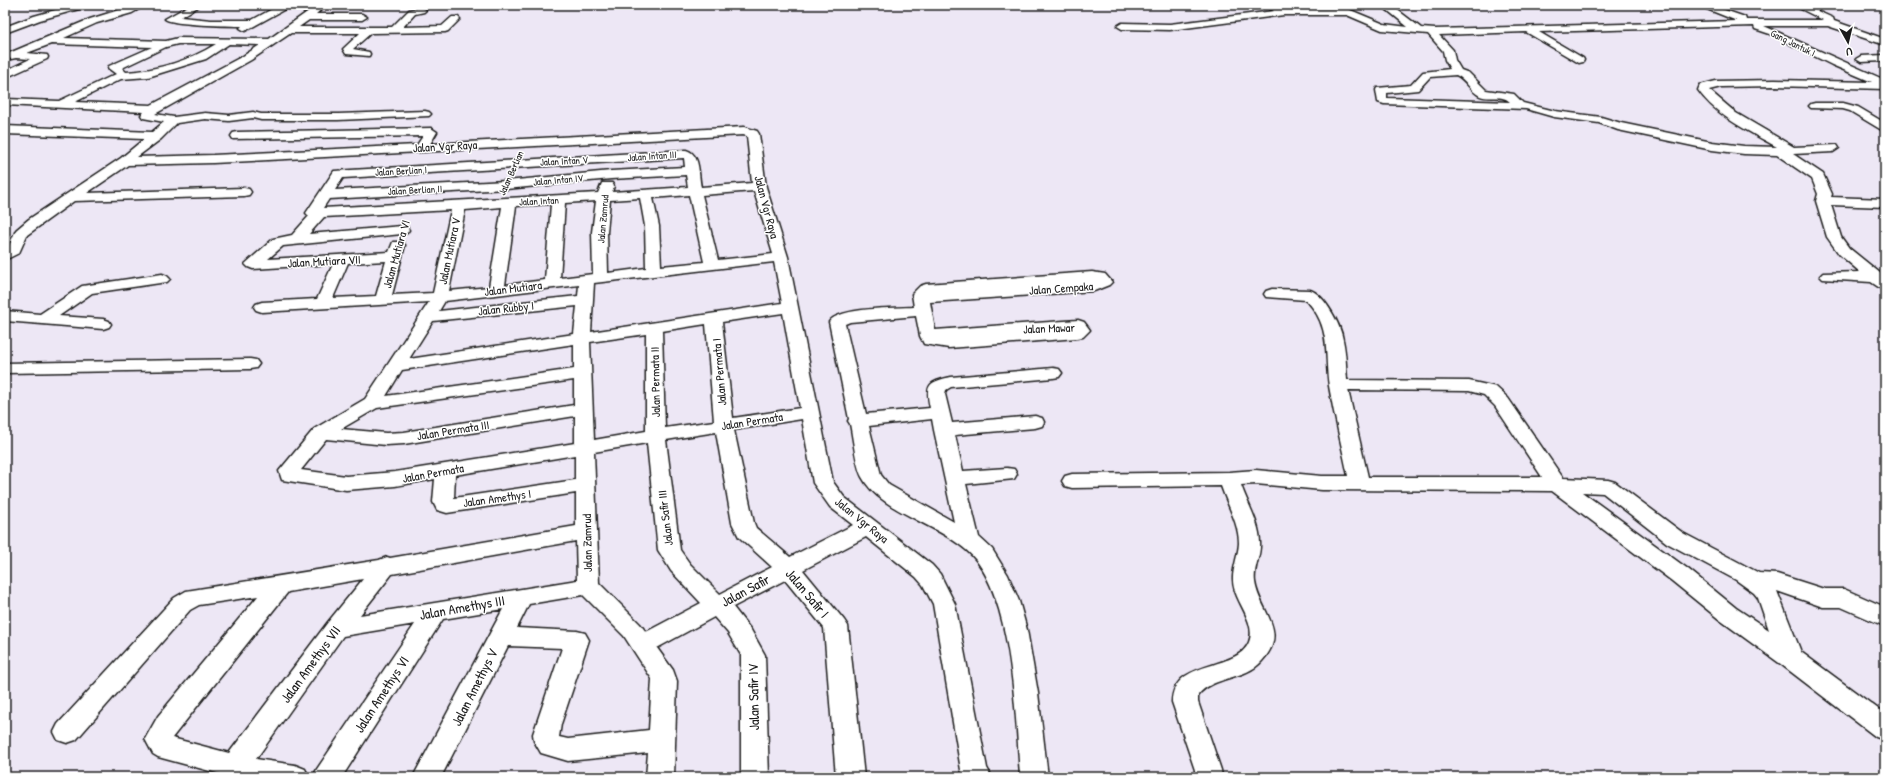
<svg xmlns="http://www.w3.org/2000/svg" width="1890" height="782" font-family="'Patrick Hand',sans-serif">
<rect width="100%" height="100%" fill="#ede7f5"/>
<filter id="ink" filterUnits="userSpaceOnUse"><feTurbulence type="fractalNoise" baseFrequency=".025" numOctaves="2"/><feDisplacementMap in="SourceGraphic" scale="8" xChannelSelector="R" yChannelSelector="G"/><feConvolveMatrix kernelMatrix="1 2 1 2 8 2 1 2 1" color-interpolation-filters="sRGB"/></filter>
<g filter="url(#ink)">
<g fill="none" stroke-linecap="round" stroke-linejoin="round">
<defs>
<path id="minor" d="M 73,5 L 87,5 L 86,7 L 40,20 L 5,33 L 5,27 L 34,16 Z
M 135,5 L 146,5 L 132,13 L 97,23 L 64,38 L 166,41 L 178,38 L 269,39 L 313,8 L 287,8 L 245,31 L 240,28 L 242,26 C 231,26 171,25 165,19 L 190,5 L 201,5 L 181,17 L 211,20 L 252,20 L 274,8 L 244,8 L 240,5 L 323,5 L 324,7 L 316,14 L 362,14 L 367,17 L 362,20 L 309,20 L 299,27 L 392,27 L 409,10 L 421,7 L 426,10 L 424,12 L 415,14 L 403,27 L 442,26 L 452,17 L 458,17 L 460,19 L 448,31 L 445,32 L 371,33 L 353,49 L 369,52 L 370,54 L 369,56 L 346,54 L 343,49 L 360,33 L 291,33 L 251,60 L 155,114 L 174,117 L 205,113 L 229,115 L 253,112 L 261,114 L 338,114 L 425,111 L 429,112 L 431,114 L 429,116 L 338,120 L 261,120 L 253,118 L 229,121 L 205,119 L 177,123 L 161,139 L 137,157 L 213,155 L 417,145 L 423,136 L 233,139 L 231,136 L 233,133 L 237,132 L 431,128 L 437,132 L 430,144 L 744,127 L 757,131 L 759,134 L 766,187 L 788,257 L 833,482 L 844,497 L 932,565 L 940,574 L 955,604 L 987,768 L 992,777 L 964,777 L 961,770 L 933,604 L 923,585 L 916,577 L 866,537 L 803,570 L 844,620 L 848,626 L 864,777 L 836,777 L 824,628 L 785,580 L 733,607 L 751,630 L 765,655 L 769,777 L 741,777 L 741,655 L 728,633 L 714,617 L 657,648 L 673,670 L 677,681 L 674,777 L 646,777 L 648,753 L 568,761 L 541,753 L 534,741 L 533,734 L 562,648 L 508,646 L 441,777 L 413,777 L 503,609 L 443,619 L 342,777 L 313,777 L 317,769 L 415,624 L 343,636 L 256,759 L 295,765 L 305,769 L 309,777 L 232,777 L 158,757 L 153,754 L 145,739 L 158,716 L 258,596 L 199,605 L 190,610 L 76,740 L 67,743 L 58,740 L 54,732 L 58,724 L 174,598 L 186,591 L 379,560 L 387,557 L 390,558 L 576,526 L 576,493 L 447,513 L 437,510 L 433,502 L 435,479 L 395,486 L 346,490 L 282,480 L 279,471 L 314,429 L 365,399 L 429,302 L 262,312 L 256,310 L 254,307 L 256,304 L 262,302 L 317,299 L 333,264 L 253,269 L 248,267 L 245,264 L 273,239 L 292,235 L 309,216 L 306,213 L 334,171 L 686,150 C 701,154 698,174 701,187 L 752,183 L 747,136 L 743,135 L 213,163 L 128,165 L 87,193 L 244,188 L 249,189 L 251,192 L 249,195 L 244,196 L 74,201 L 27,235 L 19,253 L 5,260 L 5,249 L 8,248 L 16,230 L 29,219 L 121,158 L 144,139 L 5,134 L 5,126 L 152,132 L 164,122 L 143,118 L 141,115 L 144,112 L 5,105 L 5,99 L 59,101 L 116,74 L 108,68 L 109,66 L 152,47 L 51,44 L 27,53 L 47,55 L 48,57 L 47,59 L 5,78 L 5,71 L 30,59 L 16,58 L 11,59 L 6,56 L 7,54 L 90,19 ZM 178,44 L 216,44 C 189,61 157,70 126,72 L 122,68 L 166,47 ZM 229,44 L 260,45 L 243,56 L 151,105 L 75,102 L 121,79 L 148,77 L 206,59 ZM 684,158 L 685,167 L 611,171 L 506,181 L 335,190 L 343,178 ZM 686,175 L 688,187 L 612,192 L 614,186 L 612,183 L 602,183 L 598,193 L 323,208 L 329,199 L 506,189 L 611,179 ZM 754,191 L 773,254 L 718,260 L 702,195 ZM 689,195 L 704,262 L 661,266 L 659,226 L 653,198 ZM 640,198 L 645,226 L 646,268 L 608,273 L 607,232 L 610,200 ZM 596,201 L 592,232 L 593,274 L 560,278 L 565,203 ZM 551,204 L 545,280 L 505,285 L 516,206 ZM 502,207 L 489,287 L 449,291 L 465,210 ZM 451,210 L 433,293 L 392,295 L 405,245 L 403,242 L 393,242 L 389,252 L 268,259 L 283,246 L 402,234 L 407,233 L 409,230 L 407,227 L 402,226 L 309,234 L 324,217 ZM 386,261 L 376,296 L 333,298 L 348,263 ZM 774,262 L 782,303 L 591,332 L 594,283 ZM 579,285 L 578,296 L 439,311 L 445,301 ZM 577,306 L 574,334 L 409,359 L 433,321 ZM 783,313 L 800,408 L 733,418 L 722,322 ZM 706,324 L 714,421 L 665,428 L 662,331 ZM 646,334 L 646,431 L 594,440 L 590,342 ZM 574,344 L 574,369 L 386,396 L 402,370 ZM 574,380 L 574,405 L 404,432 L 386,433 L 341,429 L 377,408 ZM 575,416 L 575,443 L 395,472 L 346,476 L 301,470 L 326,439 L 386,445 L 404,444 ZM 802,419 L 813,483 L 830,507 L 853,525 L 790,557 L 756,528 L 754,523 L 734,430 ZM 716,432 L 732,523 L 739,537 L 772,567 L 720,594 L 690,564 L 680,550 L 666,440 ZM 647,443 L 658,550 L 671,571 L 701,603 L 646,632 L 640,624 L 599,583 L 594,452 ZM 575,455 L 575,480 L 454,498 L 455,475 ZM 576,541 L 577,580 L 360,615 L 392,574 ZM 363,579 L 328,622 L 229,753 L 172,738 L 288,592 ZM 583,595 L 624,636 L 652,679 L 649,730 L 568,739 L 559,737 L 561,724 L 589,640 L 585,633 L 577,631 L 517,628 L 529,604 Z
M 1266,5 L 1277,5 L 1286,9 L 1348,9 L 1384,24 L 1408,27 L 1381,5 L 1391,5 L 1421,28 L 1435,29 L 1737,21 L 1697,5 L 1710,5 L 1745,17 L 1746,20 L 1823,20 L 1793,5 L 1804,5 L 1833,18 L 1834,21 L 1885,39 L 1885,45 L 1828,26 L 1764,26 L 1885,80 L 1885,89 L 1775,86 L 1721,87 L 1709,90 L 1736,113 L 1794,147 L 1837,145 L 1839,148 L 1833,152 L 1793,154 L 1823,174 L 1832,194 L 1831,197 L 1885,199 L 1885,207 L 1831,205 L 1841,237 L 1849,248 L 1885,277 L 1885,290 L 1880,288 L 1871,282 L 1823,279 L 1820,276 L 1823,273 L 1860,272 L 1839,254 L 1827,237 L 1816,201 L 1818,194 L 1812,179 L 1777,155 L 1744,154 L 1712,150 L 1618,130 L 1599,123 L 1554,117 L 1526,109 L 1384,104 L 1378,102 L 1376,90 L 1377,88 L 1411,85 L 1423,72 L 1450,69 L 1445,60 L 1443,51 L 1428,34 L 1382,30 L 1347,15 L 1284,15 L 1170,30 L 1122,29 L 1117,26 L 1122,23 L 1170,24 L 1274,11 ZM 1754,26 L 1755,29 L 1770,34 L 1832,65 L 1872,82 L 1775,80 L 1716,81 L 1700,85 L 1698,90 C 1716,116 1750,132 1777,147 L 1744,146 L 1712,142 L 1621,123 L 1601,117 L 1555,111 L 1523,103 L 1514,94 L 1486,90 L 1469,73 L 1461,70 L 1455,60 L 1453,50 L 1439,35 L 1526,32 L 1579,63 L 1583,62 L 1584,60 L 1583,58 L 1539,32 ZM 1456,75 C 1466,79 1470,91 1480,96 C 1489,100 1502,94 1510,102 L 1387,98 L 1387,93 L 1418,90 L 1430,77 Z
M 1885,55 L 1885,61 L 1861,62 L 1856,59 L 1861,56 Z
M 1815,103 L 1843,103 L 1858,107 L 1885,123 L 1885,132 L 1850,111 L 1843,109 L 1811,108 L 1809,106 L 1811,104 Z
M 1092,272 L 1105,274 L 1112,282 L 1109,285 L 1094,291 L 930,302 L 935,330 L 1078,320 L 1084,322 L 1090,330 L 1083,337 L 1077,338 L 949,348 L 924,344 L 920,336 L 916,316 L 850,322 L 845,324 L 866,414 L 930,408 C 925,385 928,382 951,377 L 1053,368 L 1059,369 L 1062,373 L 1059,377 L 1053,378 L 951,387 L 946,390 L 945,394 L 952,423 L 1035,416 L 1042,418 L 1044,422 L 1042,426 L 1035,428 L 955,435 L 963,471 L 1007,468 L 1014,469 L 1017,474 L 1014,479 L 966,484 L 979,537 L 992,549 L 1008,575 L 1019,601 L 1027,630 L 1038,693 L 1048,777 L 1020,777 C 1016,717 1013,608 976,560 C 949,526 881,514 862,477 C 856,466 853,438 850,424 L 848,421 L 849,419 L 829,322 C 839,307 896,308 914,307 L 912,294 L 920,286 L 926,284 ZM 932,419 L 934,430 L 954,522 L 889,485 L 881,475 L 869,426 Z
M 162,274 L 167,276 L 170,279 L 167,282 L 92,293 L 59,316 L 103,319 L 109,321 L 111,324 L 109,327 L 103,329 L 5,321 L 5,311 L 40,314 L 82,286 Z
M 1272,289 L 1310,290 C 1324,294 1341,325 1343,340 C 1346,353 1346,367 1347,380 L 1469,381 L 1496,387 L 1508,398 L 1563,478 L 1608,480 L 1615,482 L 1683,533 L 1759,573 L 1777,574 L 1824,589 L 1844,589 L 1885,607 L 1885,624 L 1882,625 L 1841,607 L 1823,607 L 1777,591 L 1801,652 L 1885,714 L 1885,740 L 1876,737 L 1782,665 L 1720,620 L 1672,581 L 1552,491 L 1322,490 L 1256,484 L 1241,485 C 1247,503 1260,523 1260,543 C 1261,556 1253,568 1255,582 C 1259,611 1290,631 1262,661 C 1246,680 1213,676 1198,695 L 1198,702 L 1221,770 L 1222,777 L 1194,777 L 1195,770 L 1172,702 C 1173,658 1237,672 1249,642 C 1256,625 1240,607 1235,591 C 1229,574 1238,560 1239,543 C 1239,524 1227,504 1221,486 L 1072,488 L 1065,486 L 1062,481 L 1065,476 L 1072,474 L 1229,472 L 1256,470 L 1322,476 L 1348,476 C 1342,446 1334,416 1329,386 C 1324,353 1332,327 1306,300 L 1266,297 L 1264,294 L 1266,291 ZM 1348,390 L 1469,391 L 1484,395 L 1495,406 L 1542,477 L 1368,477 ZM 1582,492 L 1603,493 L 1667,543 L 1736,580 L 1754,593 L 1758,598 L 1769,630 L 1736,608 L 1688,569 Z
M 250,359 L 256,360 L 259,364 L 256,368 L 250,369 L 5,373 L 5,363 Z"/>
</defs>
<use href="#minor" stroke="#1c1c1c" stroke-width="3"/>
<use href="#minor" fill="#fff" fill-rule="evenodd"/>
</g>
</g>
<g text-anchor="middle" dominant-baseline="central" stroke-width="3" stroke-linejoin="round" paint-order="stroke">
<g font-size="10" fill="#1c1c1c" stroke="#fff">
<text transform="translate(1793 43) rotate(26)">Gang Jantuk I</text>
<text transform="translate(652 156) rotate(-4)">Jalan Intan III</text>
<text transform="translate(564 161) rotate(-3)">Jalan Intan V</text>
<text transform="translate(401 171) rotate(-3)">Jalan Berlian I</text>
<text transform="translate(511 173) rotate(-66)">Jalan Berlian</text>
<text transform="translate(558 180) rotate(-5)">Jalan Intan IV</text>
<text transform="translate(415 190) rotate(-3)">Jalan Berlian II</text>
<text transform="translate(539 201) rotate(-3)">Jalan Intan</text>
<text transform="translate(603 219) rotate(-85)">Jalan Zamrud</text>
</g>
<g font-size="12" fill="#1c1c1c" stroke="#fff">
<text transform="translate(445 146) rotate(-3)">Jalan Vgr Raya</text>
<text transform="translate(767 207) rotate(75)">Jalan Vgr Raya</text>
<text transform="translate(449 251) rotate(-78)">Jalan Mutiara V</text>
<text transform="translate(396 254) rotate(-74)">Jalan Mutiara VI</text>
<text transform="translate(324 261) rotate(-3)">Jalan Mutiara VII</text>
<text transform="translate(513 288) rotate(-7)">Jalan Mutiara</text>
<text transform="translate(1061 288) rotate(-4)">Jalan Cempaka</text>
<text transform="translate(506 308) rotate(-6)">Jalan Rubby I</text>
<text transform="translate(1049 328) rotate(-2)">Jalan Mawar</text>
<text transform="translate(719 372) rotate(-95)">Jalan Permata I</text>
<text transform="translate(655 382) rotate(-91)">Jalan Permata II</text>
<text transform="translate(752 421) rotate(-9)">Jalan Permata</text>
<text transform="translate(453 430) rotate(-9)">Jalan Permata III</text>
<text transform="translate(433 473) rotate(-10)">Jalan Permata</text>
<text transform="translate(497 498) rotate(-8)">Jalan Amethys I</text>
<text transform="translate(665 518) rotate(-97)">Jalan Safir III</text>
<text transform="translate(862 520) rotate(39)">Jalan Vgr Raya</text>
<text transform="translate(587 543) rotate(-91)">Jalan Zamrud</text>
</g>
<g font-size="14" fill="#1c1c1c" stroke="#fff">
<text transform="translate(745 590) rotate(-28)">Jalan Safir</text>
<text transform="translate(808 593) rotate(50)">Jalan Safir I</text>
<text transform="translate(462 607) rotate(-10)">Jalan Amethys III</text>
<text transform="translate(310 664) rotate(-54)">Jalan Amethys VII</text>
<text transform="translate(474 687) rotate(-63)">Jalan Amethys V</text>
<text transform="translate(381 694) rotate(-57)">Jalan Amethys VI</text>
<text transform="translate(753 697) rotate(-91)">Jalan Safir IV</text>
</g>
</g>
<rect width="1890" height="782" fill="none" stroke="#fff" stroke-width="20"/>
<rect x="10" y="10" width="1870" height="762" fill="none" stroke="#1c1c1c" stroke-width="1.5" filter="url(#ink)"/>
<g transform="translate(1848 42) rotate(172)" stroke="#ffffff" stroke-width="3" paint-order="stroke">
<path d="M0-3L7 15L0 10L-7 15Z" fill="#1c1c1c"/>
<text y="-6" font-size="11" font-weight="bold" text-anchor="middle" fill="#1c1c1c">U</text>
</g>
</svg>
